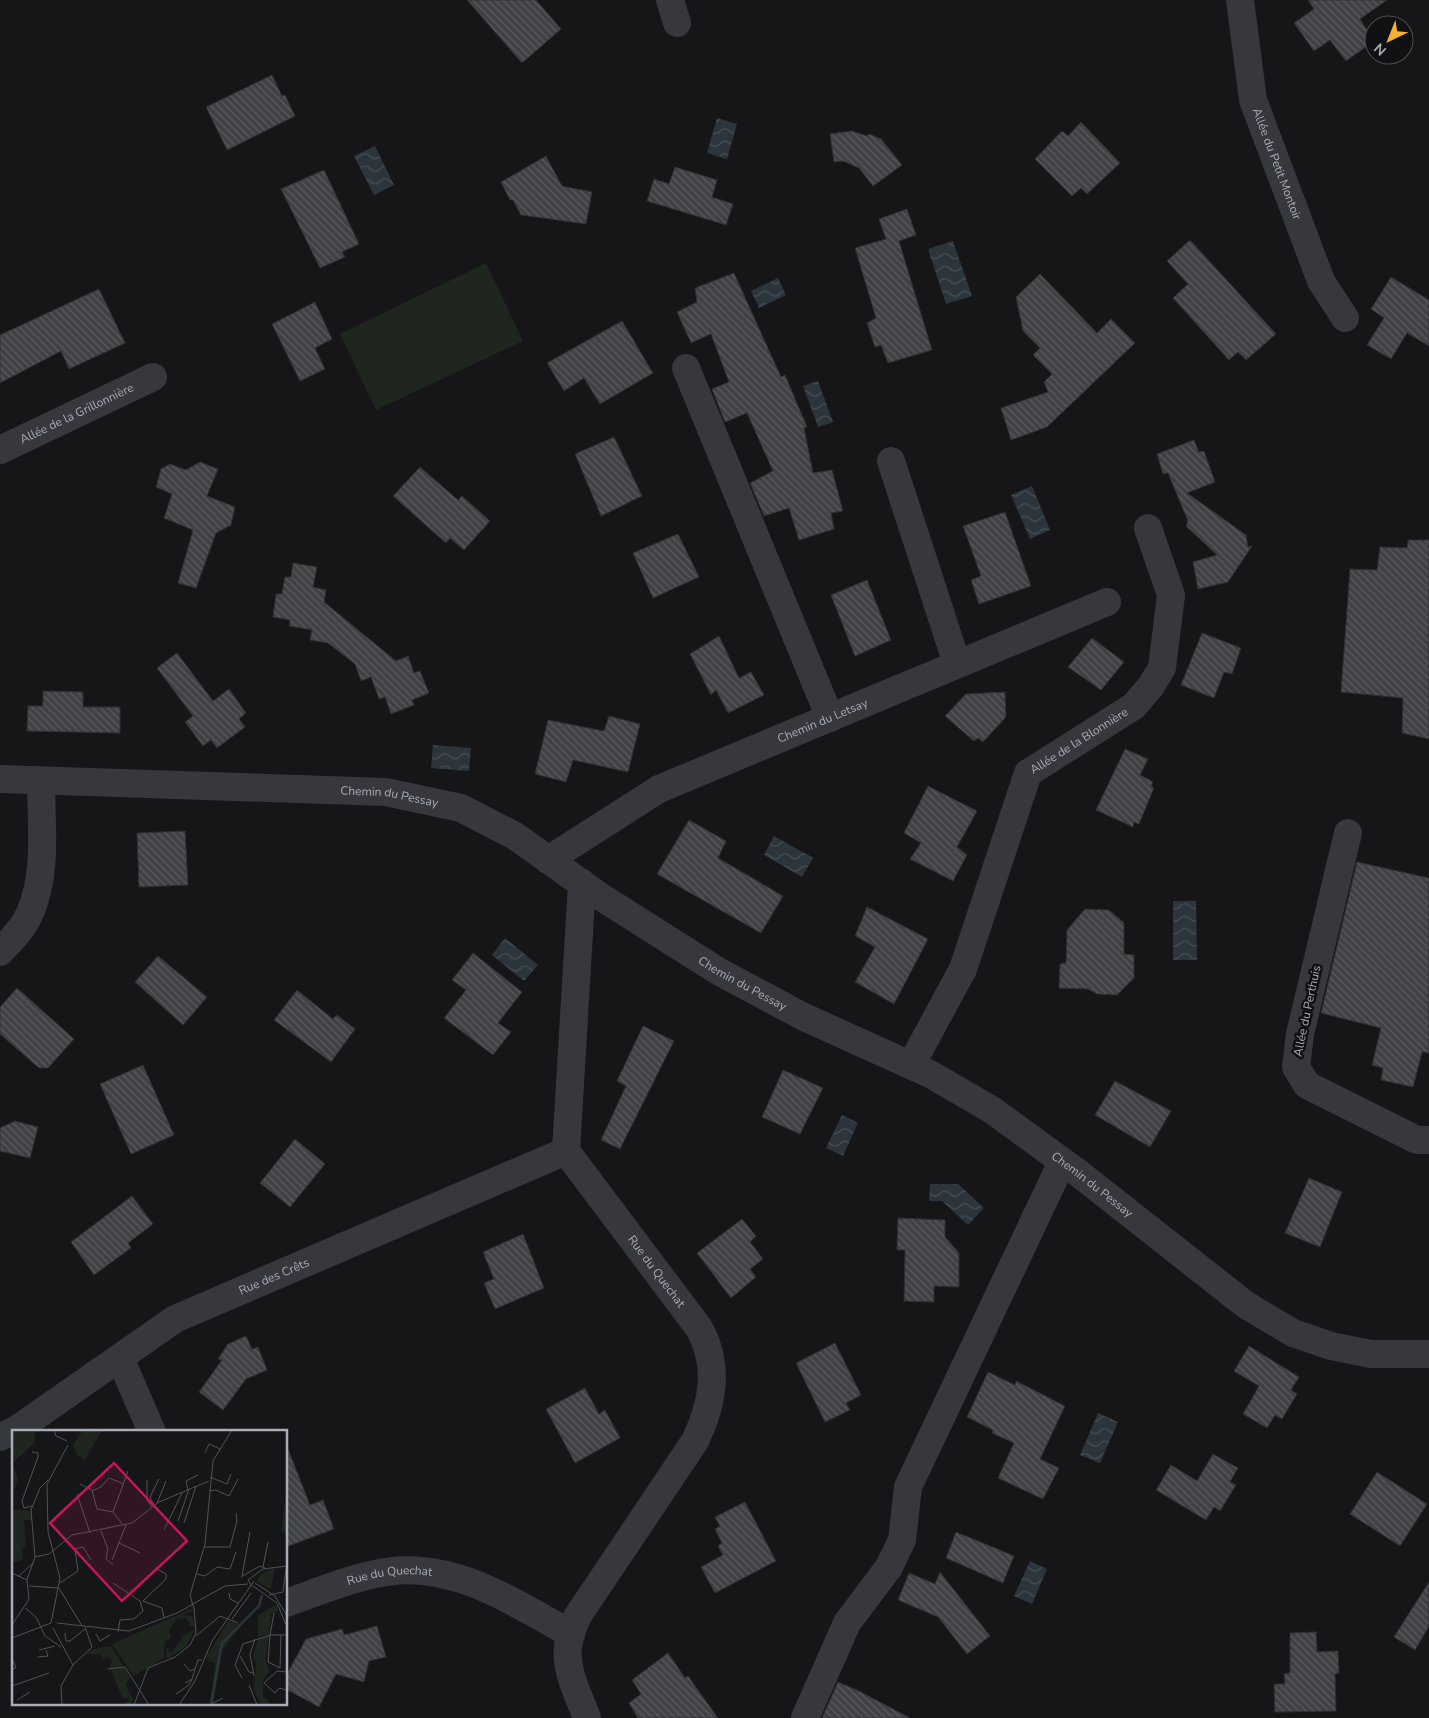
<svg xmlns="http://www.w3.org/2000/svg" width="1429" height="1718" font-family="'Nunito Sans',sans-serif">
<defs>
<pattern id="water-waves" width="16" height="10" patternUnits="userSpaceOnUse" patternTransform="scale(1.25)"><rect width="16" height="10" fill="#2c353c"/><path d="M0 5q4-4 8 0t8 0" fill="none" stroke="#485056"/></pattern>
<pattern id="building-back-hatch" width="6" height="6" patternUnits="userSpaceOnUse" patternTransform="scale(1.25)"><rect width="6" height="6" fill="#404145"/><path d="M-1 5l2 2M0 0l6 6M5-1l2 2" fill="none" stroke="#595a5e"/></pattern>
</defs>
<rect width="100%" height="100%" fill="#161618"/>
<path fill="#1e261f" d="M 486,263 L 523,341 L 376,410 L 340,334 Z"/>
<path fill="url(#water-waves)" d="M 717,118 L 737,124 L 727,159 L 707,153 Z
M 375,146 L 394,185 L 374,195 L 354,156 Z
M 953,241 L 972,296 L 946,304 L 928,249 Z
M 778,278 L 786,295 L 759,308 L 751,291 Z
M 818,381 L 833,422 L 818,427 L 803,386 Z
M 1032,486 L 1050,530 L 1030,539 L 1011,495 Z
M 433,745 L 471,748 L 469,771 L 431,768 Z
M 774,836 L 813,858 L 802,877 L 764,855 Z
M 1196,901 L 1197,960 L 1173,960 L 1173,901 Z
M 505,938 L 538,965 L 524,981 L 492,955 Z
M 842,1115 L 858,1123 L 843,1156 L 826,1148 Z
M 930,1184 L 958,1184 L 984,1208 L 968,1225 L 942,1201 L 929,1201 Z
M 1098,1413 L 1118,1422 L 1100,1463 L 1080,1455 Z
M 1030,1561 L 1047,1569 L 1032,1604 L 1014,1596 Z"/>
<path fill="url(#building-back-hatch)" stroke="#303034" d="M 467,0 L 536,0 L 561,29 L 522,63 Z
M 1308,0 L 1387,0 L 1360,19 L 1374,41 L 1346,61 L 1330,40 L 1314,51 L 1294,23 L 1314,9 Z
M 272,75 L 282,96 L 285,95 L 295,116 L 227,150 L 206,107 Z
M 1081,122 L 1120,163 L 1087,194 L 1081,188 L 1072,196 L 1035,159 L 1062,131 L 1068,136 Z
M 852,131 L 867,136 L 869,134 L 881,139 L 902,165 L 873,186 L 859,168 L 843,161 L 834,162 L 830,134 Z
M 546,156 L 562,186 L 592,192 L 586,224 L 521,215 L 513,200 L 510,200 L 501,182 Z
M 675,167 L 717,180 L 712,197 L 733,204 L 726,225 L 647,201 L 654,179 L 669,184 Z
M 324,170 L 359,244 L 342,252 L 345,257 L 320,268 L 281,189 Z
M 907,209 L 916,235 L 899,241 L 932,350 L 888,363 L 881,345 L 875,347 L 867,323 L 876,318 L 855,248 L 886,239 L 879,219 Z
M 1190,240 L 1276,334 L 1246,360 L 1238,352 L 1229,360 L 1173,298 L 1188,284 L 1167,261 Z
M 734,273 L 781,377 L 785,375 L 807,427 L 804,428 L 813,473 L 832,470 L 843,511 L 831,513 L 834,529 L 799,540 L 789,508 L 764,516 L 750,483 L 773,471 L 747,413 L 725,422 L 712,389 L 729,382 L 711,334 L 691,343 L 677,312 L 697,302 L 695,288 Z
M 1040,274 L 1097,333 L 1111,319 L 1135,343 L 1047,427 L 1011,440 L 1001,408 L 1048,392 L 1044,382 L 1052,374 L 1033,355 L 1040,348 L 1023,331 L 1016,297 Z
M 1391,277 L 1429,300 L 1429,346 L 1407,333 L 1391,359 L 1367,345 L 1384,318 L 1371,309 Z
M 99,289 L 125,343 L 69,369 L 61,351 L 0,383 L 0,335 Z
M 315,302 L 332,339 L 315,348 L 325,369 L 300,381 L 272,324 Z
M 622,321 L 653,373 L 600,404 L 584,378 L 564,391 L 547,363 Z
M 614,437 L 642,496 L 601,516 L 575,454 Z
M 1194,440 L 1199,452 L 1204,451 L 1215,482 L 1187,493 L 1246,535 L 1248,547 L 1252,546 L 1228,582 L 1198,589 L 1193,562 L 1217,555 L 1186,526 L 1188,521 L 1168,473 L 1163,474 L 1157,454 Z
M 200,462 L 218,469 L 207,496 L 235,507 L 231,525 L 216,533 L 196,588 L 178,583 L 193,530 L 164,518 L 172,494 L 156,487 L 161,469 L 170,464 L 186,470 Z
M 420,467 L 458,500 L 462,496 L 490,521 L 464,550 L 450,538 L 446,543 L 393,496 Z
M 1005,512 L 1031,586 L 979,604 L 971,580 L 981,576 L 963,526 Z
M 678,534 L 699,577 L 653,598 L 633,553 Z
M 1408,540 L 1429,540 L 1429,739 L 1402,733 L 1403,698 L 1341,692 L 1350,569 L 1377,570 L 1380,547 L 1407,548 Z
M 293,563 L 317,567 L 313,587 L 326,590 L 324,602 L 396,661 L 408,656 L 414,673 L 420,671 L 429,693 L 412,700 L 414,705 L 391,714 L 385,697 L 379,699 L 371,677 L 361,681 L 355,664 L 328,643 L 310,640 L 312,630 L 289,626 L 290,620 L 273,617 L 276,594 L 282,594 L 285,577 L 291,577 Z
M 867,580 L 891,640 L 855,656 L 831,595 Z
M 1202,633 L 1241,648 L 1232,674 L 1224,672 L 1214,698 L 1181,685 Z
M 719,636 L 739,678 L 751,672 L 764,695 L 728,713 L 716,690 L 711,695 L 690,654 Z
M 1092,638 L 1124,662 L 1101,690 L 1068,667 Z
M 177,653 L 213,701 L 229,689 L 246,713 L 239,719 L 245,727 L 217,748 L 211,740 L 203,746 L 185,722 L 193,716 L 157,668 Z
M 43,691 L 83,692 L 83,707 L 120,707 L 120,733 L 27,731 L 28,706 L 43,706 Z
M 1005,692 L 1006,717 L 983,742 L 978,738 L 974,741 L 945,716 L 966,694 Z
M 609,716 L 640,724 L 628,772 L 573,760 L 566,782 L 535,774 L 548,720 L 604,731 Z
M 1125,749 L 1148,759 L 1140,775 L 1153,782 L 1151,786 L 1154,788 L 1139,824 L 1134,822 L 1133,827 L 1096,810 Z
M 928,786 L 977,811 L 957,847 L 967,855 L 953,881 L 910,859 L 921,843 L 904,833 Z
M 689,820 L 726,841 L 718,858 L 783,896 L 761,933 L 657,874 Z
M 185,831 L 188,885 L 139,887 L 137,833 Z
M 1357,862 L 1429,878 L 1429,1053 L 1422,1052 L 1413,1087 L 1381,1080 L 1383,1068 L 1372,1065 L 1381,1028 L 1321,1013 Z
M 867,907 L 928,939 L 894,1004 L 855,982 L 875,947 L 855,936 Z
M 1085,909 L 1109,910 L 1124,923 L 1124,954 L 1134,955 L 1134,978 L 1117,995 L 1097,994 L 1088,989 L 1059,988 L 1060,964 L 1066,963 L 1067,930 Z
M 473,953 L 522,992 L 498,1023 L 511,1032 L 493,1055 L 444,1018 L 466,990 L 452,980 Z
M 158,956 L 207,997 L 183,1025 L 135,982 Z
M 17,988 L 74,1039 L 48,1068 L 39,1068 L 0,1034 L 0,1007 Z
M 297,990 L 333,1019 L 337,1015 L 355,1029 L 331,1062 L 274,1020 Z
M 643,1026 L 674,1041 L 620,1149 L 601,1140 L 626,1086 L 617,1081 Z
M 143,1065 L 174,1135 L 131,1154 L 100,1084 Z
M 783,1070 L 823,1088 L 800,1134 L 762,1117 Z
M 1115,1081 L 1171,1111 L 1150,1147 L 1095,1115 Z
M 15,1121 L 38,1127 L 30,1158 L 0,1151 L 0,1128 Z
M 295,1139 L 325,1164 L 290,1207 L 260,1183 Z
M 1309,1178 L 1342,1192 L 1320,1247 L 1285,1233 Z
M 132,1196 L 153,1224 L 128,1243 L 131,1248 L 94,1275 L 71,1242 Z
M 898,1218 L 945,1220 L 945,1237 L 959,1253 L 959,1287 L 934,1286 L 934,1302 L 904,1301 L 905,1250 L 897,1250 Z
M 742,1219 L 756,1236 L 750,1242 L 763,1259 L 750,1269 L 756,1277 L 731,1298 L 697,1253 Z
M 523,1234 L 544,1288 L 495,1309 L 484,1283 L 494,1279 L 483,1252 Z
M 246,1336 L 252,1349 L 258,1347 L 267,1370 L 246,1379 L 223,1410 L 199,1392 L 222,1360 L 218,1359 L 228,1344 Z
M 835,1343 L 861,1395 L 846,1403 L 850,1410 L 825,1422 L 796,1363 Z
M 1249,1346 L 1299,1377 L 1291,1390 L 1297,1394 L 1282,1419 L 1275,1415 L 1267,1428 L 1243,1414 L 1259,1386 L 1234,1371 Z
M 988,1372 L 1015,1385 L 1016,1381 L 1065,1406 L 1040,1459 L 1059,1468 L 1043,1499 L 998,1478 L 1014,1443 L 992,1433 L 993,1430 L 967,1417 Z
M 585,1388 L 599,1414 L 605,1410 L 620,1438 L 575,1463 L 546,1409 Z
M 286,1449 L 288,1449 L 310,1505 L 323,1500 L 334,1529 L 286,1547 Z
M 1213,1454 L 1238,1468 L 1230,1482 L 1236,1485 L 1220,1511 L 1214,1507 L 1206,1520 L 1156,1490 L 1171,1465 L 1197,1481 Z
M 1377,1472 L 1427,1504 L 1400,1546 L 1350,1514 Z
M 745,1502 L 776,1561 L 715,1593 L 701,1567 L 723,1555 L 718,1546 L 722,1543 L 715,1529 L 720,1526 L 715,1517 Z
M 956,1532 L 1014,1556 L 1003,1583 L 946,1558 Z
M 940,1572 L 990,1636 L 967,1654 L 938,1617 L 898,1600 L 909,1573 L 935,1584 Z
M 1429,1582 L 1429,1626 L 1415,1650 L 1394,1637 Z
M 377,1626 L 386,1657 L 369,1661 L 364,1682 L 336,1674 L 319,1707 L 286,1689 L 286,1676 L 306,1639 L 342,1629 L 344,1635 Z
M 1316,1632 L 1317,1652 L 1338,1651 L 1339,1673 L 1335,1674 L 1336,1711 L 1275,1712 L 1274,1684 L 1285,1684 L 1284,1674 L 1290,1673 L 1290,1633 Z
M 668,1653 L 685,1678 L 688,1676 L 718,1718 L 638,1718 L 629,1703 L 641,1694 L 632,1680 Z
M 838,1682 L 859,1691 L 910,1718 L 822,1718 Z"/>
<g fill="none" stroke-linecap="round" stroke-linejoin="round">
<g stroke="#37383d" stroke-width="28">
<path d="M 670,0 L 677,23"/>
<path id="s1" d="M 1240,0 L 1253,100 L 1321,281 L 1345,318"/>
<path d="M 686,368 L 830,718"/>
<path id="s2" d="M 0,450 L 153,377"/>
<path d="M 891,461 L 957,664"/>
<path id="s3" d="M 0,779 L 386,792 L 461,808 L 515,836 L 598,895 L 718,971 L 804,1017 L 930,1074 L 992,1110 L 1077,1172 L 1246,1305 L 1293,1333 L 1331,1346 L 1371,1354 L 1429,1354"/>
<path d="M 1348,833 L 1300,1034 L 1296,1067 L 1307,1085 L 1417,1140 L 1429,1140"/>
<path id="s4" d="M 548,860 L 659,789 L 1107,602"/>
<path id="s5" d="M 582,883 L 566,1151 L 699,1328 C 720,1366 713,1403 695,1441 L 577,1617 C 573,1627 569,1637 568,1647 C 565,1671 579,1696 587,1718"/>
<path d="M 0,952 C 10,941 23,929 29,915 C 48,874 41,825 41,781"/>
<path id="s6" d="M 911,1065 L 963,969 L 1028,773 L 1134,706 L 1151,686 L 1162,668 L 1171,595 L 1148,528"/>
<path d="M 120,1358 L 152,1432"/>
<path id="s7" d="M 0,1437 L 16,1430 L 175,1319 L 566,1151"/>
<path id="s8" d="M 286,1603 C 321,1591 357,1575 393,1571 C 458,1564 517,1604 571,1634"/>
<path d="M 805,1718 L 847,1623 L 889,1567 L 902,1540 L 908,1487 L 1062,1162"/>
</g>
</g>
<g text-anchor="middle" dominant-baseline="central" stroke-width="5" stroke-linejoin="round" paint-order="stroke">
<g font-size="12" fill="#a8adb8" stroke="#111113">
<text stroke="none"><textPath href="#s1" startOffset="169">Allée du Petit Montoir</textPath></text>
<text stroke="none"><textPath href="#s2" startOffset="85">Allée de la Grillonnière</textPath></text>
<text stroke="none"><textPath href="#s4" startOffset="309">Chemin du Letsay</textPath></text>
<text stroke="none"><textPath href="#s6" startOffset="376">Allée de la Blonnière</textPath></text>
<text stroke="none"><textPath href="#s3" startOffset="390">Chemin du Pessay</textPath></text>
<text stroke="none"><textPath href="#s3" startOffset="795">Chemin du Pessay</textPath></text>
<text transform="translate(1307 1011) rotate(-78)">Allée du Perthuis</text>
<text stroke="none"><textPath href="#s3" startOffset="1200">Chemin du Pessay</textPath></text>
<text stroke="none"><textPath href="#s5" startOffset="419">Rue du Quechat</textPath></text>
<text stroke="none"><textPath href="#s7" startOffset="319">Rue des Crêts</textPath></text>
<text stroke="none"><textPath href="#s8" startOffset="108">Rue du Quechat</textPath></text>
</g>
</g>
<g transform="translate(12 1430)">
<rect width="275" height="275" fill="#161618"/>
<path d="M 0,0 L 23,0 L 22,13 L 1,33 L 6,51 L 1,62 L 1,79 L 19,81 L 19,90 L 12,90 L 14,117 L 10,118 L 11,129 L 0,134 ZM 264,175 L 267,181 L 259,183 L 257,204 L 246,207 L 246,185 ZM 179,179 L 182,181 L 169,185 L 180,186 L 183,196 L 179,197 L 174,188 L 164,189 L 157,200 L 159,208 L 153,212 L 153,208 L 152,228 L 122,246 L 100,214 ZM 183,199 L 175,216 L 154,229 L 155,217 L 157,222 L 161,221 L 171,206 ZM 257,205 L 253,230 L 258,241 L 252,248 L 251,258 L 251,266 L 258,273 L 249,275 L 242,261 L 244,232 L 241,227 L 246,209 Z" fill="#1e261f"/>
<path d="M 71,0 L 90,0 L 73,30 L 65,25 L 61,15 ZM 275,56 L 275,105 L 269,101 ZM 226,193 L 229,196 L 210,220 L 202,272 L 199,273 L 203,233 L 193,229 L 203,230 L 207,216 ZM 99,216 L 118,247 L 114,255 L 121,269 L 119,275 L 113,275 L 117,269 L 110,267 L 98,237 L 100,230 L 97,227 L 90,230 L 89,224 L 75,224 L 78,220 Z" fill="#1e261f"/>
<path d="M 263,137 L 259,159 L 247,153 L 245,150 L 249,144 ZM 216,191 L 225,194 L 207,216 L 203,230 L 194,228 Z" fill="#1e261f"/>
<path fill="none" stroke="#2c353c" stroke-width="2.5" d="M 199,273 L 210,213 L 247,176 L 250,165"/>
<path fill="none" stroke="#505258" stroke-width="1" d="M 42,0 L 44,6 L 55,11M 20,22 L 26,23 L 26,27 L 10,71 L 12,78 L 20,76M 193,23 L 197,14 L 208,19M 198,47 L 215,54 L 219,44M 135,50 L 135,70 L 140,77M 68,54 L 80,60 L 85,79 L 101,82 L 111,95M 176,60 L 174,51 L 186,45M 80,61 L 89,57 L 97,48 L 112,54M 197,61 L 204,60 L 217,66 L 226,49M 65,64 L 78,103M 145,73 L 154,51M 142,75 L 138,67 L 147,49M 101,82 L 116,41M 166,91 L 177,59M 172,93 L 184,56M 152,100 L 170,63M 89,101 L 96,119 L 94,129 L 101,135M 107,113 L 128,123M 192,117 L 218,117 L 225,91 L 224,83M 23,127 L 37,124 L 60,105 L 120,93 L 147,72 L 197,51M 100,130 L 114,95M 251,137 L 256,112M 143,138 L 154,144 L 154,149 L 131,171 L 150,178 L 152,188M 0,143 L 15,150M 185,144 L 193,146 L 205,137 L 218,139 L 224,122M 230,146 L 238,102M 6,147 L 21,133M 229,147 L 248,136 L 253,138M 48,153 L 66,141 L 63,119 L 71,117 L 79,130M 101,153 L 128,171 L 131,181 L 122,189 L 108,190 L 106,202M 243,153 L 263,166 L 275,186M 17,156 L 47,158 L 70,196M 240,156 L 236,150 L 251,139 L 275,136M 241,156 L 265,173 L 275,197M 217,163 L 218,169 L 226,173M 257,165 L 271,162 L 274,139M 13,178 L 24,187 L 33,206 L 49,217M 182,179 L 178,165 L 193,114 L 201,31 L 220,0M 220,189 L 239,163M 39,193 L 48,148 L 36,102 L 35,54 L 56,15M 45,193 L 117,201 L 165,183 L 213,156 L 236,154M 0,195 L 17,169 L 15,150 L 23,127 L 19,80 L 28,58 L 36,50M 41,198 L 61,235 L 49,256 L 50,275M 53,203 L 54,211 L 58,211 L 73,199M 84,204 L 88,211 L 98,205M 258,205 L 256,232 L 268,238 L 269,204M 258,205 L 262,183M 184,206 L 208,186 L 226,193M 0,208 L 39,193M 27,220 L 43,216M 228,226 L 237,242 L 242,243M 26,227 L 36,226 L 34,220M 0,228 L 4,238 L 0,239 L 0,246M 172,234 L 178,241 L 183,239 L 186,230 L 190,230M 61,235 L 80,217 L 73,197M 96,239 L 113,237 L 137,275M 275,242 L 265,241 L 252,253 L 263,263 L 267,258 L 275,260M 242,246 L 238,224 L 243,209M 230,248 L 223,235 L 231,214 L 258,205 L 275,205M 173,253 L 180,249 L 183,239M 237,255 L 245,275M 0,256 L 37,243M 164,264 L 177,255 L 180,249M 5,270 L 18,262M 122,275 L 136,238 L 163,227 L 178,215 L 184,203 L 182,178M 167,275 L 183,251 L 200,211 L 242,151M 197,275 L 211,268"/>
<path fill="#c2185b" fill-opacity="0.15" stroke="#c2185b" stroke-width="2.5" d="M 102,33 L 175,111 L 110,171 L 38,93 Z"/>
<rect width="275" height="275" fill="none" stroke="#a8adb8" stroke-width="2.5"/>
</g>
<g transform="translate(1389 40) rotate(223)"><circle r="24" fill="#111113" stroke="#4d4f55"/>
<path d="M0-4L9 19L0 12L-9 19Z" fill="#f2b134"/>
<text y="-8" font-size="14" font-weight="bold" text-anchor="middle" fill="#a8adb8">N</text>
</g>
</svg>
